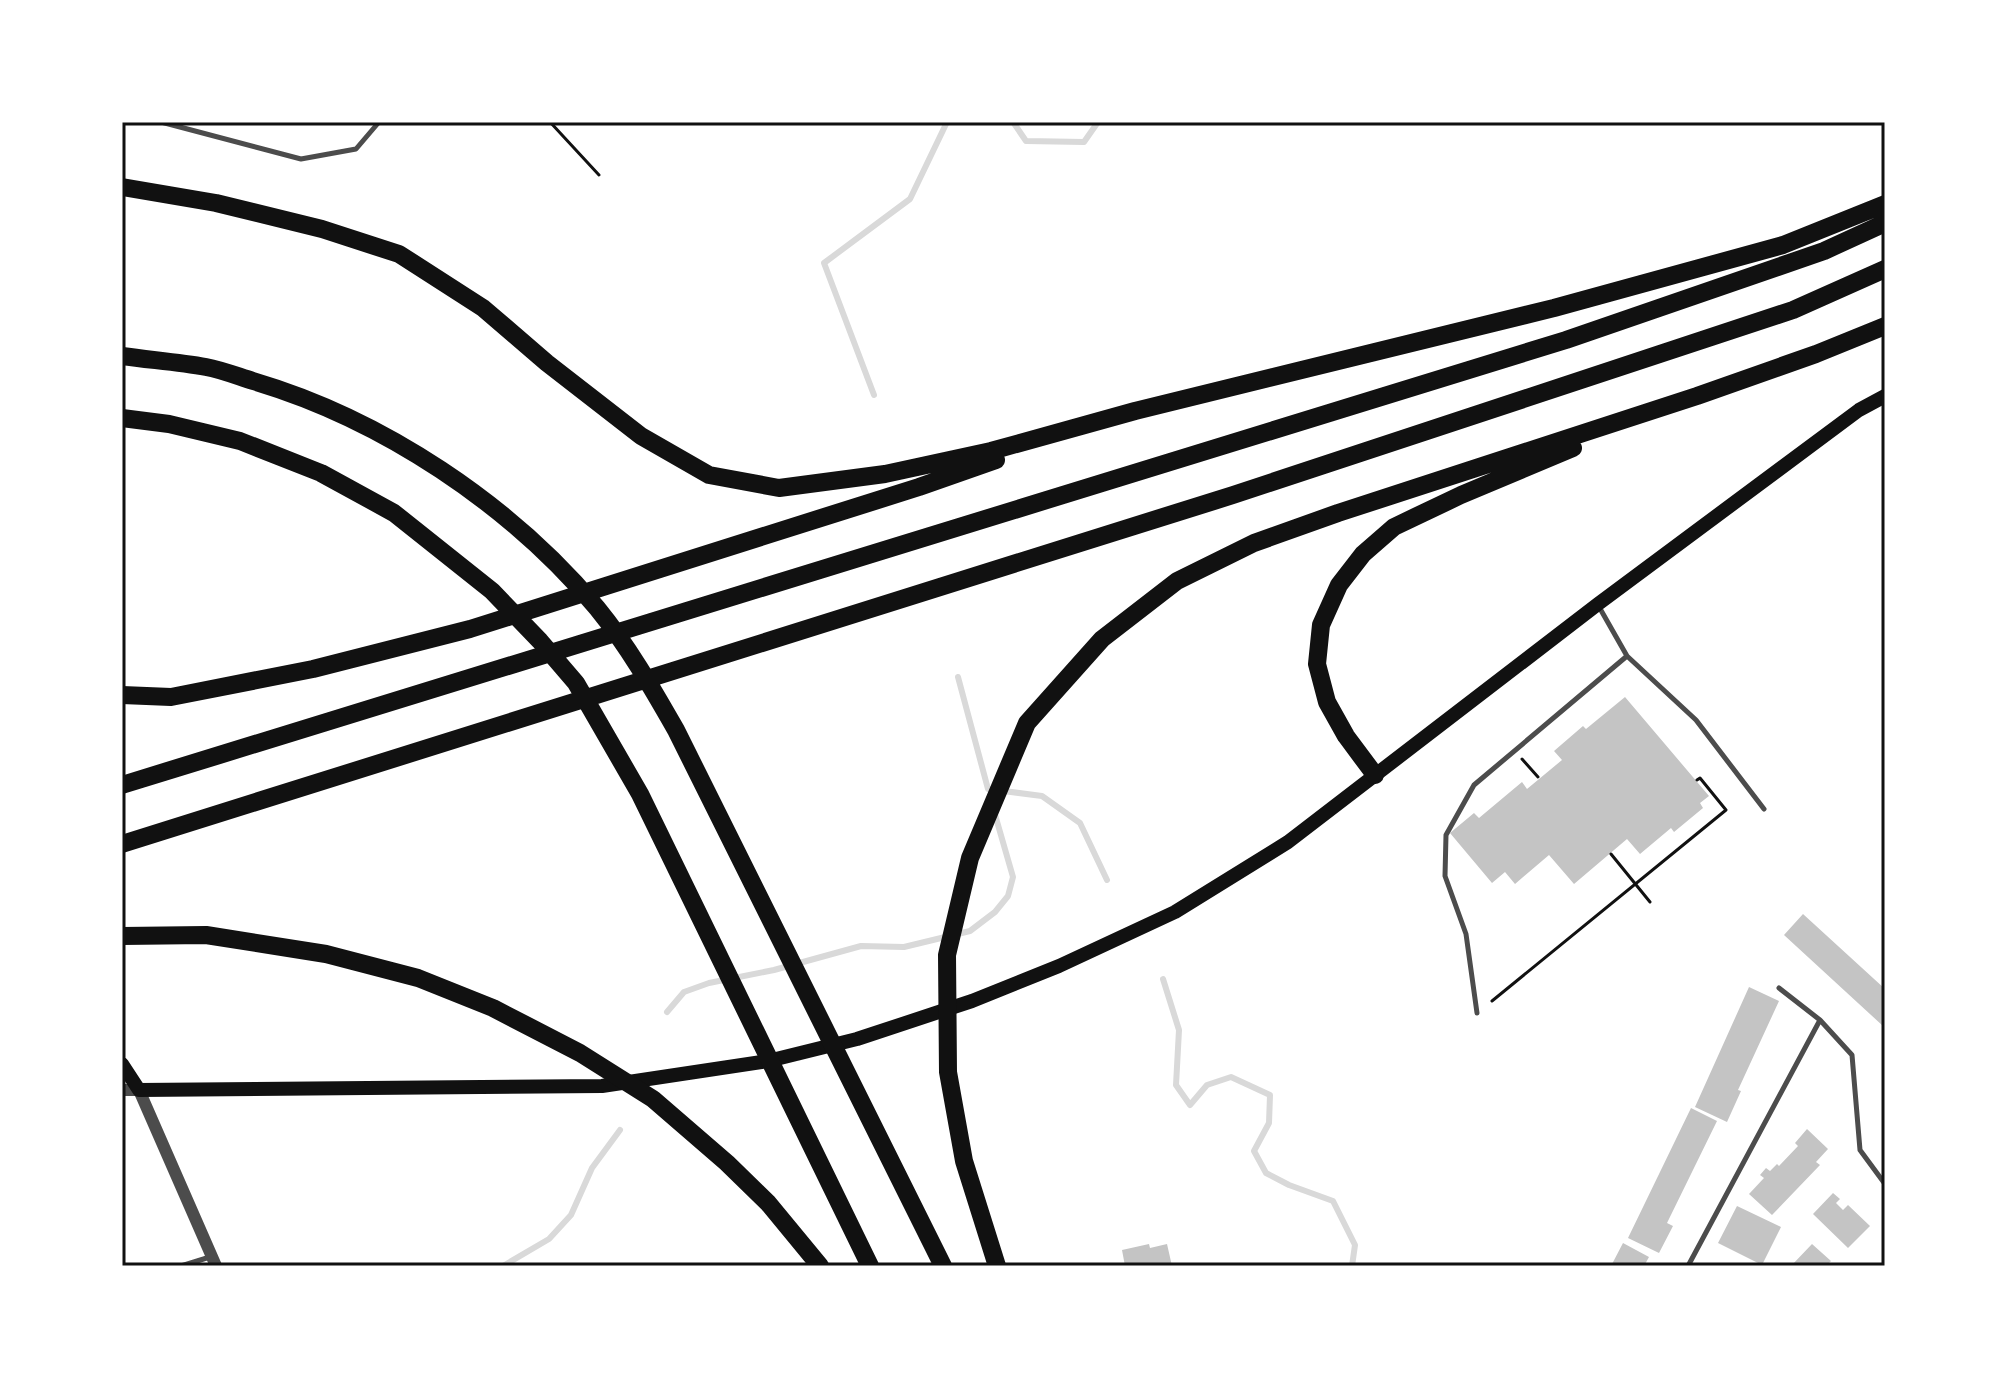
<svg xmlns="http://www.w3.org/2000/svg" width="2007" height="1388" font-family="Quicksand,sans-serif">
<rect width="100%" height="100%" fill="#fff"/>
<g fill="none" stroke-linecap="round" stroke-linejoin="round">
<path stroke="#d9d9d9" stroke-width="6" d="M 1013,122 L 1026,141 L 1084,142 L 1098,122
M 874,395 L 824,263 L 910,199 L 947,122
M 958,677 L 988,789 L 1042,796 L 1080,823 L 1107,880
M 1163,979 L 1179,1030 L 1176,1085 L 1190,1105 L 1207,1085 L 1231,1077 L 1270,1095 L 1269,1123 L 1254,1151 L 1266,1173 L 1289,1185 L 1333,1201 L 1355,1245 L 1352,1266
M 667,1012 L 684,992 L 709,983 L 774,970 L 861,946 L 904,947 L 970,931 L 995,912 L 1008,896 L 1013,877 L 994,811
M 503,1266 L 549,1239 L 571,1215 L 592,1168 L 620,1130"/>
</g>
<path fill="#c4c4c4" d="M 1625,697 L 1709,796 L 1700,803 L 1703,808 L 1674,832 L 1671,828 L 1640,854 L 1627,839 L 1574,884 L 1549,855 L 1515,884 L 1505,872 L 1492,883 L 1450,833 L 1474,813 L 1479,818 L 1522,782 L 1527,789 L 1562,760 L 1554,751 L 1583,726 L 1586,729 Z
M 1803,914 L 1885,989 L 1883,1026 L 1784,935 Z
M 1749,987 L 1779,1001 L 1738,1090 L 1741,1091 L 1727,1122 L 1695,1107 Z
M 1691,1108 L 1717,1121 L 1667,1223 L 1673,1226 L 1659,1253 L 1628,1238 Z
M 1807,1129 L 1828,1149 L 1816,1162 L 1820,1165 L 1772,1215 L 1749,1194 L 1764,1178 L 1760,1175 L 1766,1168 L 1770,1171 L 1777,1164 L 1779,1166 L 1798,1146 L 1795,1143 Z
M 1833,1193 L 1840,1199 L 1836,1203 L 1843,1210 L 1848,1205 L 1870,1226 L 1848,1248 L 1813,1214 Z
M 1737,1206 L 1781,1227 L 1762,1265 L 1718,1243 Z
M 1623,1243 L 1649,1257 L 1644,1266 L 1611,1266 Z
M 1149,1244 L 1150,1248 L 1167,1244 L 1172,1266 L 1125,1266 L 1122,1250 Z
M 1812,1244 L 1831,1261 L 1826,1266 L 1791,1266 Z"/>
<g fill="none" stroke-linecap="round" stroke-linejoin="round">
<path stroke="#111" stroke-width="3" d="M 550,122 L 599,175
M 1522,759 L 1538,777
M 1611,854 L 1650,902
M 1492,1001 L 1726,810 L 1700,778 L 1697,780"/>
<path stroke="#4c4c4c" stroke-width="5" d="M 161,122 L 301,159 L 356,149 L 379,122
M 1598,605 L 1627,656 L 1696,720 L 1764,809
M 1779,988 L 1820,1020 L 1852,1055 L 1860,1150 L 1885,1184
M 1477,1013 L 1466,934 L 1445,876 L 1446,835 L 1474,785 L 1627,656
M 181,1266 L 210,1257
M 1688,1266 L 1820,1020"/>
<path stroke="#4c4c4c" stroke-width="12" d="M 122,1090 L 139,1090 L 216,1266"/>
<path stroke="#111" stroke-width="14" d="M 122,1064 L 139,1090 L 602,1086 L 768,1061 L 857,1039 L 972,1001 L 1059,966 L 1175,912 L 1288,842 L 1598,604 L 1859,410 L 1885,396"/>
<path stroke="#111" stroke-width="18" d="M 122,187 L 216,203 L 322,229 L 399,254 L 483,308 L 547,363 L 641,436 L 709,475 L 779,488 L 885,474 L 991,451 L 1135,411 L 1554,308 L 1783,245 L 1885,204
M 122,356 C 150,360 178,362 206,367 C 222,370 237,376 253,381 C 382,419 510,504 597,608 C 628,646 652,688 676,730 L 943,1266
M 122,418 L 169,424 L 240,441 L 321,473 L 394,513 L 492,591 L 540,641 L 576,683 L 640,794 L 870,1266
M 122,695 L 171,697 L 313,669 L 470,629 L 919,487 L 996,460
M 1375,775 L 1346,736 L 1327,702 L 1317,664 L 1321,625 L 1339,585 L 1363,554 L 1394,527 L 1461,495 L 1573,448
M 122,785 L 1566,340 L 1824,251 L 1885,223
M 122,844 L 1233,495 L 1793,310 L 1885,269
M 122,936 L 206,935 L 326,954 L 418,978 L 493,1008 L 580,1053 L 653,1099 L 727,1163 L 768,1203 L 820,1266
M 997,1266 L 964,1161 L 948,1072 L 947,955 L 970,858 L 1027,723 L 1102,639 L 1177,581 L 1254,543 L 1338,513 L 1697,396 L 1816,354 L 1885,326"/>
</g>
<rect width="2007" height="1388" fill="none" stroke="#ffffff" stroke-width="248"/>
<rect x="124" y="124" width="1759" height="1140" fill="none" stroke="#111" stroke-width="3"/>
</svg>
